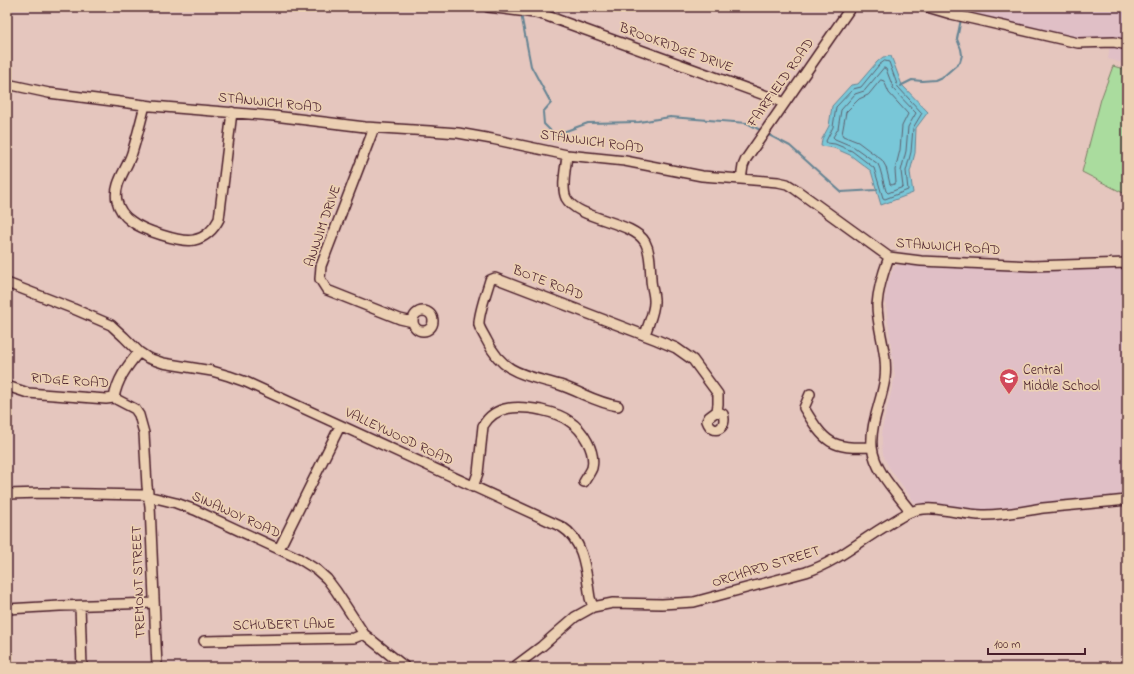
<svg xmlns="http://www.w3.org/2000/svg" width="1134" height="674" font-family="'Indie Flower',sans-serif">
<rect width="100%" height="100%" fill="#e5c6be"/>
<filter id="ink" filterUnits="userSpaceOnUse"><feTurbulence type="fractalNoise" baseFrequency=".025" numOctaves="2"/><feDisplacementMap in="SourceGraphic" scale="8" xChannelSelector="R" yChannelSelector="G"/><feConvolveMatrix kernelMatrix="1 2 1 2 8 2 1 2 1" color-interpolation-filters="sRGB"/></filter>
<g filter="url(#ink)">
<path fill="#e0bfc6" d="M 971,7 L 1127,7 L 1127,64 L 1108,59 L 1110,45 L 969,14 Z
M 898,265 L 1041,270 L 1127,269 L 1127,494 L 982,510 L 945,505 L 915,503 L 888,466 L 883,454 L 882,443 L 882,429 L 895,377 L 885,297 L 888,282 L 894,267 Z"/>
<path fill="#aadc9e" stroke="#7a7e64" d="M 1113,66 L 1127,70 L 1127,195 L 1082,172 L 1101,99 Z"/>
<path fill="#79c7d8" stroke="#668493" d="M 891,56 L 902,85 L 928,112 L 916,128 L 915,153 L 910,172 L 913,193 L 881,205 L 871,171 L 850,155 L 834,148 L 821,146 L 822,139 L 829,126 L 832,106 L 851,85 L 858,84 L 877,62 L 883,57 Z"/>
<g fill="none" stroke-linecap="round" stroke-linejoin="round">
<path stroke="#5d6270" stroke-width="1" d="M 885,61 L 889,62 L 898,87 L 922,113 L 913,128 L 911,152 L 906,171 L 908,190 L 885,199 L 883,198 L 874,168 L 852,151 L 835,144 L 827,143 L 826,141 L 833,127 L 836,107 L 853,89 L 861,87 L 879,65 Z
M 884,68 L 886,69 L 894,90 L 916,113 L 908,127 L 906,151 L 901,171 L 903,187 L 888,193 L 886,191 L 880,169 L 878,164 L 854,147 L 835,139 L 833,137 L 838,129 L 841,110 L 855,94 L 864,91 Z
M 881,80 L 884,81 L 889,93 L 908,114 L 902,126 L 900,150 L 895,170 L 896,183 L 892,185 L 890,184 L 886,167 L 882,160 L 858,142 L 843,136 L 842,134 L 846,112 L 859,99 L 868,95 Z"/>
<path stroke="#668493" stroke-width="2" d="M 521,14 L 531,66 L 551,103 L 543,112 L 544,124 L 555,135 L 588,123 L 639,122 L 670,117 L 747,123 L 762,131
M 963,14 L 965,7
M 901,86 L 902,85 L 912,80 L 922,81 L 935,80 L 944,76 L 960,62 L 962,55 L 961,49 L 957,39 L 961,19
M 767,134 L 790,146 L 841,192 L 876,190 L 877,189"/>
<defs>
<path id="minor" d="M 488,7 L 535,13 L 547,16 L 778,100 L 784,104
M 927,7 L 951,14 L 1078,43 L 1114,42 L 1127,45
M 7,84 L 49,93 L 152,106 L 274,116 L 365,127 L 430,131 L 458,133 L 492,139 L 567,155 L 625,161 L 702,176 L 778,182 L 787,184 L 795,189 L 889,257 L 921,261 L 1032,266 L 1127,263
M 145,105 C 141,121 137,137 132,153 C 127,169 113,184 117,201 C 119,210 124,216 131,221 C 142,230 181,243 194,240 C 205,238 214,229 219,219 L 232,112
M 374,128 L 321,266 L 320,279 L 327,290 L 400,319 L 413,322
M 567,155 C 566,167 561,187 566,198 C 578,220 633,221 645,242 C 651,253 650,267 651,279 C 651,286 654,293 654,300 C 655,311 648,324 645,335
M 741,179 L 743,166 L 746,159 L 851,7
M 889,257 C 883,273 878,288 877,305 C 877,329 888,353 885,378 C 882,401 870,423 872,447 C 875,472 896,492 911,512
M 7,283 L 74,309 L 111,325 L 124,337 L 139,352 L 148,358 L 163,363 L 212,371 L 229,376 L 246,382 L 562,527 C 585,541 586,574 590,598 L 593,607
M413 321a10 10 0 1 1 20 0a10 10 0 1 1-20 0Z
M 7,386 L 28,393 L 106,399 L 114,398 L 135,409 L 139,415 L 144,433 L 147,486 L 150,506 L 157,667
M 810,394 L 804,408 C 825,443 831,449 872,447
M 114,398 C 117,380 127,366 139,352
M 618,406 C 597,403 581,392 560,385 C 526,375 503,375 486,339 C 484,335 480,329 479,325 C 478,315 487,291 490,280 L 495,278 L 508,283 L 657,340 L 676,348 L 693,360 L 718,394 L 718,404 L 717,411 L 723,414 C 728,428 713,437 707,421 L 709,417 L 717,411
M 473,487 L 478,473 L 483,426 C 495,404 520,406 541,410 C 550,412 561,415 569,421 C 583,430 596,451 592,468 C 590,473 586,478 584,482
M 7,494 L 43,493 L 143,495 L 176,503 L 195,510 L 298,558 L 317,570 L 327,579 L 336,591 L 364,634 L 405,667
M 279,549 L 340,426
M 80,606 L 82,667
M 7,609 L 60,606 L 154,603
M 204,641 L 354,638 L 364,634
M 514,667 L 542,646 L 575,617 L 593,607 L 613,603 L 662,604 L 694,602 L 806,572 C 837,562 861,540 889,524 C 896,520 903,515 910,512 C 934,503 961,516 985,515 C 1005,515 1024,511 1043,508 C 1071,505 1099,503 1127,500"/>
</defs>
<use href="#minor" stroke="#4a1f2b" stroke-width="12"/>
<use href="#minor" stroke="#ecd0b3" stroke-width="9"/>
</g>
</g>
<defs>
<symbol id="school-pin" viewBox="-11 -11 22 30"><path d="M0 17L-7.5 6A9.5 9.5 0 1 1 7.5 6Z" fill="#d1495b" stroke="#ecd0b3"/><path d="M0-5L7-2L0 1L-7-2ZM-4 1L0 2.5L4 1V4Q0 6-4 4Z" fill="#fff"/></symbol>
</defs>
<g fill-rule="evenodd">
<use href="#school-pin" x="998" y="367" width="22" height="30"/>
</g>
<g text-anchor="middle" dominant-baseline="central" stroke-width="3.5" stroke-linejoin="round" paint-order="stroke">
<g font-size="14" fill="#4a1f2b" stroke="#ecd0b3">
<text transform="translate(676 48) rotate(20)">BROOKRIDGE DRIVE</text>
<text transform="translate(781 83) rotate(-55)">FAIRFIELD ROAD</text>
<text transform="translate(270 103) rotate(6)">STANWICH ROAD</text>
<text transform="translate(592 142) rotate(8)">STANWICH ROAD</text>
<text transform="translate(323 226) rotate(-71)">ANNJIM DRIVE</text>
<text transform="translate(948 247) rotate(4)">STANWICH ROAD</text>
<text transform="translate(548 283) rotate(21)">BOTE ROAD</text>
<text transform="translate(70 381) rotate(4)">RIDGE ROAD</text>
<text transform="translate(399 437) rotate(25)">VALLEYWOOD ROAD</text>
<text transform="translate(236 515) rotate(24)">SINAWOY ROAD</text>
<text transform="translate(766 567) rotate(-17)">ORCHARD STREET</text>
<text transform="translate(139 582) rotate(-92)">TREMONT STREET</text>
<text transform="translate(284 625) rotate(-1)">SCHUBERT LANE</text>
</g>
<g font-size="14" fill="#4a1f2b" stroke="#ecd0b3" text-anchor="start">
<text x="1023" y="370">Central<tspan x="1023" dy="16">Middle School</tspan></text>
</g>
</g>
<rect width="1134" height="674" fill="none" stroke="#ecd0b3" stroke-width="24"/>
<rect x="12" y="12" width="1110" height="650" fill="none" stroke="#4a1f2b" stroke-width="1.5" filter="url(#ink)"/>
<path d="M988 648v6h97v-6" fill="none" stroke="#4a1f2b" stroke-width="2"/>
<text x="994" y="648" font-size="12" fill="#4a1f2b" stroke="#ecd0b3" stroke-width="3" paint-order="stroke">100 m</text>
</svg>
